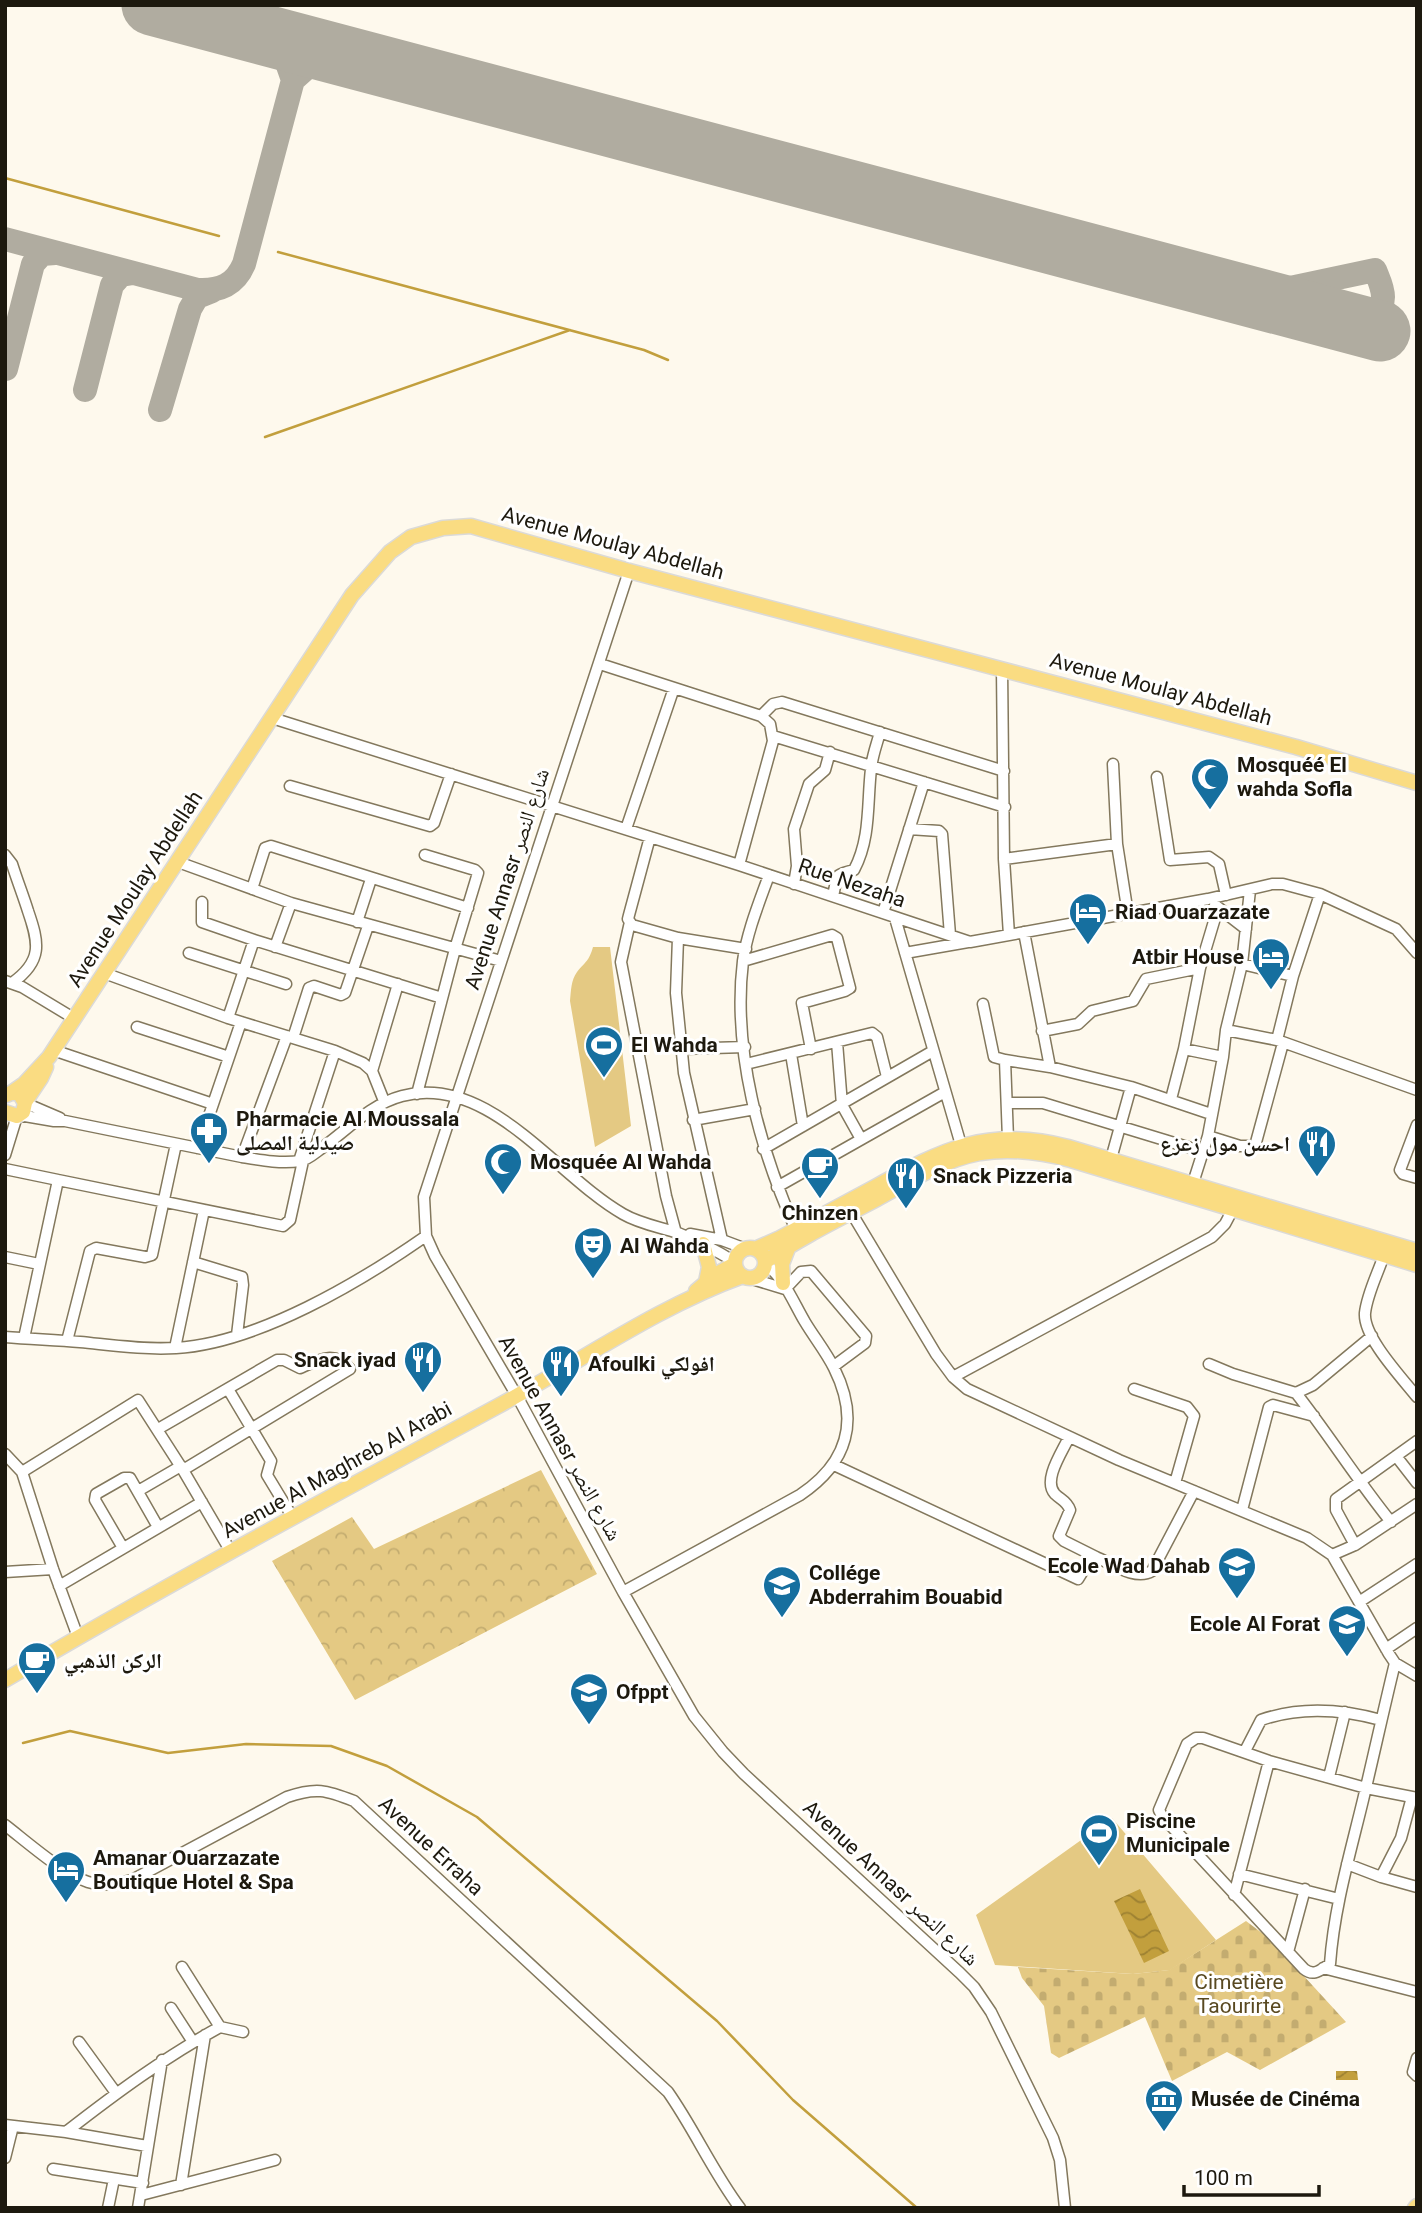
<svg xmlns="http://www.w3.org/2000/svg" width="1422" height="2213" font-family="Roboto,'Noto Naskh Arabic',sans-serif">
<defs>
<pattern id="cemetery-stones" width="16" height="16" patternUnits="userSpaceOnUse" patternTransform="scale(1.75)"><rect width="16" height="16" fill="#e4c983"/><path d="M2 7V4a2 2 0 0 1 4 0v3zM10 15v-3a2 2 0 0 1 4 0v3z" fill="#c3ac70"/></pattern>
<pattern id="park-crowns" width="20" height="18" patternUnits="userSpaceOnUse" patternTransform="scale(1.75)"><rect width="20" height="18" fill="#e4c983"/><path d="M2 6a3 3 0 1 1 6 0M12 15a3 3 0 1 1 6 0" fill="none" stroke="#c3ac70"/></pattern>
<pattern id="water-waves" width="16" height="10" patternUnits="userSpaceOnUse" patternTransform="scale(1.75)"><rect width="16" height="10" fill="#c29f3d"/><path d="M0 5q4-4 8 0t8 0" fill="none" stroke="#9d8132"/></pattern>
</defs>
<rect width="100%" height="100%" fill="#fef9ed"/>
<path fill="url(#cemetery-stones)" d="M 1246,1921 L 1270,1939 L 1346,2022 L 1260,2070 L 1227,2052 L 1172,2081 L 1145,2017 L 1059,2058 L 1051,2053 L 1044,2006 L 1022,1978 L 1018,1967 L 1133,1974 L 1169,1970 Z"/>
<path fill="url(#park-crowns)" d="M 541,1470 L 597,1574 L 355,1700 L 272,1561 L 352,1517 L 374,1549 Z"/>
<path fill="#e4c983" d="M 593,947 L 610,947 L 631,1126 L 595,1147 L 570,1001 C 571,991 571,980 577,972 C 586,961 589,961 593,947 Z
M 1112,1818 L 1216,1940 L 1170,1970 L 1133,1974 L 995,1965 L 976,1915 Z"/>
<path fill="url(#water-waves)" d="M 1140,1889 L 1169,1951 L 1144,1963 L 1114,1901 Z
M 1336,2071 L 1357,2071 L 1358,2080 L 1336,2080 Z"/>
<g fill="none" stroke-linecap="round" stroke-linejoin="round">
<path stroke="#c29f3d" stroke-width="2.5" d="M 5,178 L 219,236
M 278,252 L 644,350 L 668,360
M 265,437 L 570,330
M 23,1743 L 70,1731 L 168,1753 L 246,1744 L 331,1746 L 387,1766 L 477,1817 L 717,2021 L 793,2100 L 917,2208"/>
<path stroke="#b0aca0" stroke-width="24" d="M 293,80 L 312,63 L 340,55
M 5,239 L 198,290 C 220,291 235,285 244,264 L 293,80 L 286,60 L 265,35
M 1230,291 L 1262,294 L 1375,270 C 1378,278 1383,287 1383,297 C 1383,306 1378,315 1372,322 C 1351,346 1316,335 1301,310
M 6,369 L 33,264 L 42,254 L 55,253
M 85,390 L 112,285 L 121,275 L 133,273
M 160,410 L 190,309 L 197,297 L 212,291"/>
<path stroke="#b0aca0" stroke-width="61" d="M 152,5 L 1380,331"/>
<defs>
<path id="minor" d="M 629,571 L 424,1197 L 426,1236 L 435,1256 L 517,1396 L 623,1592 L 694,1716 L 723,1752 L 744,1774 L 960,1973 L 974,1987 L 991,2012 L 1053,2138 L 1060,2160 L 1065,2208
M 600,664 L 761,716 L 770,724 L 773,741 L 739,865
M 1002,668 L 1004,859 L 1009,935
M 761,716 L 773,704 L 782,702 L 1004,771
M 272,718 L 739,865 L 970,942 L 1208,899 L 1272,884 L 1283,884 L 1320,894 L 1396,929 L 1417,953
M 773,736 L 1005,807
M 1113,764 L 1117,844 L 1128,914
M 1157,777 L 1170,860 L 1209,857 L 1219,864 L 1226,895
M 290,786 L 430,826 L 434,823 L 451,774
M 626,829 L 674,688
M 909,829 L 939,831 L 942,834 L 950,935
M 650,837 L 629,915 L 628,919 L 632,925 L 678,938 L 746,949
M 5,855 L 12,864 C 17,880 23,895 28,911 C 39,943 43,961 12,983
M 1004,859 L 1117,844
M 178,862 L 291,903 L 501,961
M 769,875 C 759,903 747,932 743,961 C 732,1050 760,1150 796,1230
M 794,884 L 797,866 L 794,829 L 809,784 L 825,770 L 830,752
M 252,889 L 265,848 L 271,846 L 468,908
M 833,896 C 838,875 833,875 854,870 C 871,838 867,803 871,769 C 872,756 877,744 880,732
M 202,902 L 202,922 L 254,940
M 1215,905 L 1246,929
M 1218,908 L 1200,968 L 1184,1049 L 1223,1057
M 883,913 L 924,782
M 895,918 L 961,1145
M 357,922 L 371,879
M 630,922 L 621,962 L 666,1196 L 676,1233
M 678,938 L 676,993 L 684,1073 L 722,1240
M 275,947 L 291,903
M 189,953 L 286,984
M 905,953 L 968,942
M 743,961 L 832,935 L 837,938 L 850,988 L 845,991 L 802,1003 L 811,1049
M 1242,964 L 1293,976
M 104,973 L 228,1018 L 335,1051 L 363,1063 L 372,1071 L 384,1101
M 5,981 L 22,987 L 75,1019
M 983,1004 L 994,1057 L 1005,1060
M 228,1018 L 254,940 L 442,998
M 137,1027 L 229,1057
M 1226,1030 L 1277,1040 L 1417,1090
M 1042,1031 L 1078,1024 L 1092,1011 L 1133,1001 L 1146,979 L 1200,968
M 293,1038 L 309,988 L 314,986 L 341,995 L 345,993 L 368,926
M 1277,1040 L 1293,976 L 1320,894
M 837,1042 L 842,1105 L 861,1139
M 680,1049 L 745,1047
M 53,1050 L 213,1104
M 791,1054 L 803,1126
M 746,1064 L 872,1033 L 877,1037 L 887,1077
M 1050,1067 L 1131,1087 L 1211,1114
M 372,1071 L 398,984
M 417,1094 L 455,949 L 478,873 L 475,870 L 425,855
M 1171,1099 L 1184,1049
M 25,1103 L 60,1118
M 1007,1103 L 1043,1103 L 1204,1152
M 19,1115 L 54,1121 L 65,1121 L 242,1157 C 260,1160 281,1164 300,1161 C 308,1160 316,1152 322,1148 C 348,1129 371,1104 402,1096 C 489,1073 556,1176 623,1214 C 640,1224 660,1227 678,1233 C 698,1241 717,1251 735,1262
M 693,1120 L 755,1109
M 1417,1125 L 1400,1170 L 1403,1174 L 1417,1178
M 1208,1136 L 1240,1146 L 1255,1146 L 1283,1043
M 1008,1139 L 1005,1060 L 1050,1067 L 1024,932
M 198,1148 L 241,1022
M 763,1149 L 933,1051
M 5,1155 L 17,1116
M 242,1157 L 287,1036
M 1111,1159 L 1131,1087
M 299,1161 L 335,1051
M 5,1169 L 58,1180
M 1193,1183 L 1208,1136 L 1223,1057 L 1226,1030 L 1242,964 L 1250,890
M 777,1187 L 945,1092
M 851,1212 L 936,1354 L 953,1377 L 967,1389 L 1119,1460 L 1307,1538 L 1332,1555 L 1389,1654 L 1395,1663 L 1417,1676
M 690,1234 L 722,1240 L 746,1249
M 1384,1255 C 1378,1273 1367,1294 1365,1313 C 1363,1337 1402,1378 1417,1397
M 5,1257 L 39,1264
M 193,1262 L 242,1277 L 243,1285 L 237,1335
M 749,1278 L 785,1289
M 785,1289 L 801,1272 L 811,1271 L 866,1336 L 865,1343 L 834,1366
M 5,1337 C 30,1339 55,1340 80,1342 C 111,1345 144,1350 176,1348 C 258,1343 360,1282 426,1236
M 24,1338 L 58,1180 L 283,1226 L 290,1220 L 303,1161
M 67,1341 L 90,1251 L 96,1248 L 145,1257 L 152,1255 L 176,1144
M 175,1348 L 204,1210
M 1209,1364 L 1233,1374 L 1296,1393 L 1313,1385 L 1372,1336
M 953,1377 L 1212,1237 L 1225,1224 L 1233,1209
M 228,1389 L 271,1461 L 267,1475 L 293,1518
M 1134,1389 L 1187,1407 L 1194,1416 L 1175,1483
M 1296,1393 C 1329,1435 1357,1480 1391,1522
M 158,1429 L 277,1360 L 284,1360 L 300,1368 C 318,1360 335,1350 350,1369 L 183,1470
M 1069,1437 C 1063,1451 1042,1480 1055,1494 C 1061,1500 1067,1501 1070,1510 L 1059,1536 L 1064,1541 L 1096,1557
M 5,1454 L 22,1472 L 53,1569 L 78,1637
M 1396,1456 L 1417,1483
M 834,1465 L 1078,1579 L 1091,1558 L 1096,1557 C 1112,1564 1136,1581 1152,1571 L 1194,1491
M 22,1472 L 138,1400 L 183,1470 L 231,1552
M 138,1491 L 181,1466
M 1242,1510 L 1269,1407 L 1273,1405 L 1314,1416
M 1355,1545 L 1336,1510 L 1336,1499 L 1417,1441
M 123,1548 L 95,1500 L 96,1494 L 124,1478 L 130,1478 L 158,1527
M 1332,1555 L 1355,1545 L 1417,1504
M 5,1572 L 53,1569
M 59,1586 L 202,1502
M 623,1592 L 800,1495 C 848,1463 860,1420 834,1368 C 826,1352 814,1337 805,1322 C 793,1302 784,1277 765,1264
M 1359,1602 L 1417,1564
M 1386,1649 L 1417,1628
M 1395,1663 C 1384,1708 1374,1754 1363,1800 C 1350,1854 1334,1908 1330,1964 C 1320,1970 1314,1977 1304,1969 L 1162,1816 L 1159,1810 L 1187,1744 L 1196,1738 L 1203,1738 L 1269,1761 L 1366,1788 L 1417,1798
M 1245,1751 L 1261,1720 C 1301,1706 1341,1709 1381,1720
M 1329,1777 L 1345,1712
M 5,1825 C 27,1842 63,1874 88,1882 C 103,1887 118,1883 132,1880 L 287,1797 C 316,1787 326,1790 354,1801 L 668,2092 C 694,2129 713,2172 740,2208
M 1347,1864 L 1381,1877 L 1417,1887
M 1239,1874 L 1339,1899
M 1381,1877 L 1401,1838 L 1412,1797
M 1234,1895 L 1269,1761
M 1288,1952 L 1305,1889
M 182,1967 L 220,2027
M 1323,1968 L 1417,1992
M 171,2008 L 193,2042
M 79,2042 L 116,2093
M 1417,2058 L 1413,2072 L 1417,2076
M 5,2125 L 66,2132 L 147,2146
M 66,2132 C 116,2093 165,2057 220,2027 L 243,2032
M 5,2158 L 13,2126
M 53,2169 L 143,2183
M 181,2185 L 205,2035
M 141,2195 L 275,2160
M 108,2208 L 114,2179
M 138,2208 L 162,2060"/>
<path id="major" d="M 11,1093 L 24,1084 L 49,1057 L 352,595 L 390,552 L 411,537 L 443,528 L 471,526 L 629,571 L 1296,747 L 1417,783
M 25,1102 L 41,1078 L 46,1067
M 5,1112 L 17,1116 L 23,1112 L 25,1103 L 19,1093 L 11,1093 L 6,1095
M 703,1244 L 709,1267 L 706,1282
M735 1263a15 15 0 1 1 30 0a15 15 0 1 1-30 0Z
M 755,1249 L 780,1238 C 812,1221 843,1204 875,1187 C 943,1149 988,1126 1068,1147 L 1417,1251
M 765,1262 C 800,1238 839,1219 877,1199 C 910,1181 943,1160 980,1153 C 1011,1148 1041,1152 1071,1160 L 1417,1265
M 783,1283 L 782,1264 L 789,1246
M 696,1291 L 715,1275 L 735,1264
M 5,1680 C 168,1584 334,1495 500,1405 C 580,1362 657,1307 743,1276
M 1415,2208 L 1417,2206"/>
</defs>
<use href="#minor" stroke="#83785d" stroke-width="13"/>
<use href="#major" stroke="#dbdad8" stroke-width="17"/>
<use href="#minor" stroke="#fff" stroke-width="10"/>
<use href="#major" stroke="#fadc82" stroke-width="14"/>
</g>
<defs>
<symbol id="mosque-pin" viewBox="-11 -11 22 30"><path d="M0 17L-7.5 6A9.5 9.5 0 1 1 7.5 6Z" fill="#166f9f" stroke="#fff"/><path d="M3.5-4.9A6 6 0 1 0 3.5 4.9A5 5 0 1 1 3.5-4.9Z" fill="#fff"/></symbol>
<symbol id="hotel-pin" viewBox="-11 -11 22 30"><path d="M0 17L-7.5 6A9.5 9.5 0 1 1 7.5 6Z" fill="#166f9f" stroke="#fff"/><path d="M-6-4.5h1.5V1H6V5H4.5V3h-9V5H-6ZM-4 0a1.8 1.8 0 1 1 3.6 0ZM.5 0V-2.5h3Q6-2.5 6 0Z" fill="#fff"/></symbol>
<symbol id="stadium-pin" viewBox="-11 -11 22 30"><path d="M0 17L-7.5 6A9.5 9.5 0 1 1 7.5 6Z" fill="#166f9f" stroke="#fff"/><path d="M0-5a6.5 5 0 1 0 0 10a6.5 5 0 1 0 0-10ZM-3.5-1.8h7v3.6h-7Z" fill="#fff"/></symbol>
<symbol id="pharmacy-pin" viewBox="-11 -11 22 30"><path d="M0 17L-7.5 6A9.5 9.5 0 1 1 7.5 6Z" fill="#166f9f" stroke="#fff"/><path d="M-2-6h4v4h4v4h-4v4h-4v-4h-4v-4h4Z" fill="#fff"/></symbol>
<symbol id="restaurant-pin" viewBox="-11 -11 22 30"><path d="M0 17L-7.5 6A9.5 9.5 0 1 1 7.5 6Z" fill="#166f9f" stroke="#fff"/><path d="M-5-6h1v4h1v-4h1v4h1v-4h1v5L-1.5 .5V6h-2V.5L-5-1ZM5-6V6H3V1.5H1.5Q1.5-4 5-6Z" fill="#fff"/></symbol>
<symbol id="cafe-pin" viewBox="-11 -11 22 30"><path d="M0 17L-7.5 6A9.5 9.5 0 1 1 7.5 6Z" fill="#166f9f" stroke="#fff"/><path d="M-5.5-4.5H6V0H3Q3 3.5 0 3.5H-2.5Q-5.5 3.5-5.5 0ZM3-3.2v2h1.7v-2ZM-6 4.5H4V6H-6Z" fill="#fff"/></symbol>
<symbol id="theatre-pin" viewBox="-11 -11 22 30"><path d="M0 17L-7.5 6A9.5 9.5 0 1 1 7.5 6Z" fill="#166f9f" stroke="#fff"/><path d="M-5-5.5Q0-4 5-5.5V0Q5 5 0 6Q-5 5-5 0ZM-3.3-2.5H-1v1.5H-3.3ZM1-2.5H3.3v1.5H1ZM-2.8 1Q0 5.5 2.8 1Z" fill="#fff"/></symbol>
<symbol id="university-pin" viewBox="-11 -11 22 30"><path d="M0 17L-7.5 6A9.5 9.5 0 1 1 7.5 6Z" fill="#166f9f" stroke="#fff"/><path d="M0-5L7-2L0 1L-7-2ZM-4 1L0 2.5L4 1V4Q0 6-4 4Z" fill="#fff"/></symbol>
<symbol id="museum-pin" viewBox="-11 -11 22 30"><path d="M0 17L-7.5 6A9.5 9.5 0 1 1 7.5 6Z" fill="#166f9f" stroke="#fff"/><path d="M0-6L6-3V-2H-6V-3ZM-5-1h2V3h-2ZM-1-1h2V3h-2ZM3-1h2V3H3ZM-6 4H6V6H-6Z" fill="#fff"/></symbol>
</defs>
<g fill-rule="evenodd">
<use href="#mosque-pin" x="1188" y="755" width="44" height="60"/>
<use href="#hotel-pin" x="1066" y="890" width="44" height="60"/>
<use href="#hotel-pin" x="1249" y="935" width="44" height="60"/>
<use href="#stadium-pin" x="582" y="1023" width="44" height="60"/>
<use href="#pharmacy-pin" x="187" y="1109" width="44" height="60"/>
<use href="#restaurant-pin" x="1295" y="1122" width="44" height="60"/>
<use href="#mosque-pin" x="481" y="1140" width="44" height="60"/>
<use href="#cafe-pin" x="798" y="1144" width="44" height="60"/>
<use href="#restaurant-pin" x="884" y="1154" width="44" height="60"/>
<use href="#theatre-pin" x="571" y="1224" width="44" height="60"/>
<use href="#restaurant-pin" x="401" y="1338" width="44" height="60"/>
<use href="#restaurant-pin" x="539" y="1342" width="44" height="60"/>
<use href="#university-pin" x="1215" y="1544" width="44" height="60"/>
<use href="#university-pin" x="760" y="1563" width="44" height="60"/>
<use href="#university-pin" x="1325" y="1602" width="44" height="60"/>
<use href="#cafe-pin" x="15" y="1639" width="44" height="60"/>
<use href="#university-pin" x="567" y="1670" width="44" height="60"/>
<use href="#stadium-pin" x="1077" y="1811" width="44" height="60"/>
<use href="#hotel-pin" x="44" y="1848" width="44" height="60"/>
<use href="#museum-pin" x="1142" y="2077" width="44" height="60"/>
</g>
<g text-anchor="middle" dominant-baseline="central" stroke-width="6" stroke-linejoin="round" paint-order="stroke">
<g font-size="21" fill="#1d190e" stroke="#fff">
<text transform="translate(613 543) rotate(15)">Avenue Moulay Abdellah</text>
<text transform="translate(1161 689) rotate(15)">Avenue Moulay Abdellah</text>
<text transform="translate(507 879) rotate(-72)">Avenue Annasr شارع النصر</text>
<text transform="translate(852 883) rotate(19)">Rue Nezaha</text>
<text transform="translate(135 889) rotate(-57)">Avenue Moulay Abdellah</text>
<text transform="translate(560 1438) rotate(61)">Avenue Annasr شارع النصر</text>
<text transform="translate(337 1470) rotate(-29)">Avenue Al Maghreb Al Arabi</text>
<text transform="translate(431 1846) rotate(43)">Avenue Erraha</text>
<text transform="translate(891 1883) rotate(43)">Avenue Annasr شارع النصر</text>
</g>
<g font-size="21" font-weight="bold" fill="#1d190e" stroke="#fff" text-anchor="start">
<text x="1237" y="765">Mosquéé El<tspan x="1237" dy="24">wahda Sofla</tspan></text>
<text x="1115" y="912">Riad Ouarzazate</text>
<text x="1244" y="957" text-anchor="end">Atbir House</text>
<text x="631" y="1045">El Wahda</text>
<text x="236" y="1119">Pharmacie Al Moussala<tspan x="236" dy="24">صيدلية المصلى</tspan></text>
<text x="1290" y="1144" text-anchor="end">احسن مول زعزع</text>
<text x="530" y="1162">Mosquée Al Wahda</text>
<text x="933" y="1176">Snack Pizzeria</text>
<text x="820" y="1213" text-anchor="middle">Chinzen</text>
<text x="620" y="1246">Al Wahda</text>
<text x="396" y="1360" text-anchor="end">Snack iyad</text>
<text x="588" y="1364">Afoulki افولكي</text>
<text x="1210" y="1566" text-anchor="end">Ecole Wad Dahab</text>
<text x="809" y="1573">Collége<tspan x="809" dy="24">Abderrahim Bouabid</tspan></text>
<text x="1320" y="1624" text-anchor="end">Ecole Al Forat</text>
<text x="64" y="1661">الركن الذهبي</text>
<text x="616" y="1692">Ofppt</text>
<text x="1126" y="1821">Piscine<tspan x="1126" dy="24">Municipale</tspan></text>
<text x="93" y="1858">Amanar Ouarzazate<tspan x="93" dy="24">Boutique Hotel &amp; Spa</tspan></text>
<text x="1191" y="2099">Musée de Cinéma</text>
</g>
<g font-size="21" fill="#594921" stroke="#fff">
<text x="1239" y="1982">Cimetière<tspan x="1239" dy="24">Taourirte</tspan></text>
</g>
</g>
<rect width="1422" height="2213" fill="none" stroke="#1d190e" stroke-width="14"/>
<path d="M1184 2185v10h135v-10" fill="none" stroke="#1d190e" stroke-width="3.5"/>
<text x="1194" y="2185" font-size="21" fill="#1d190e" stroke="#ffffff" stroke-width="5" paint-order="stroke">100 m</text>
</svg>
